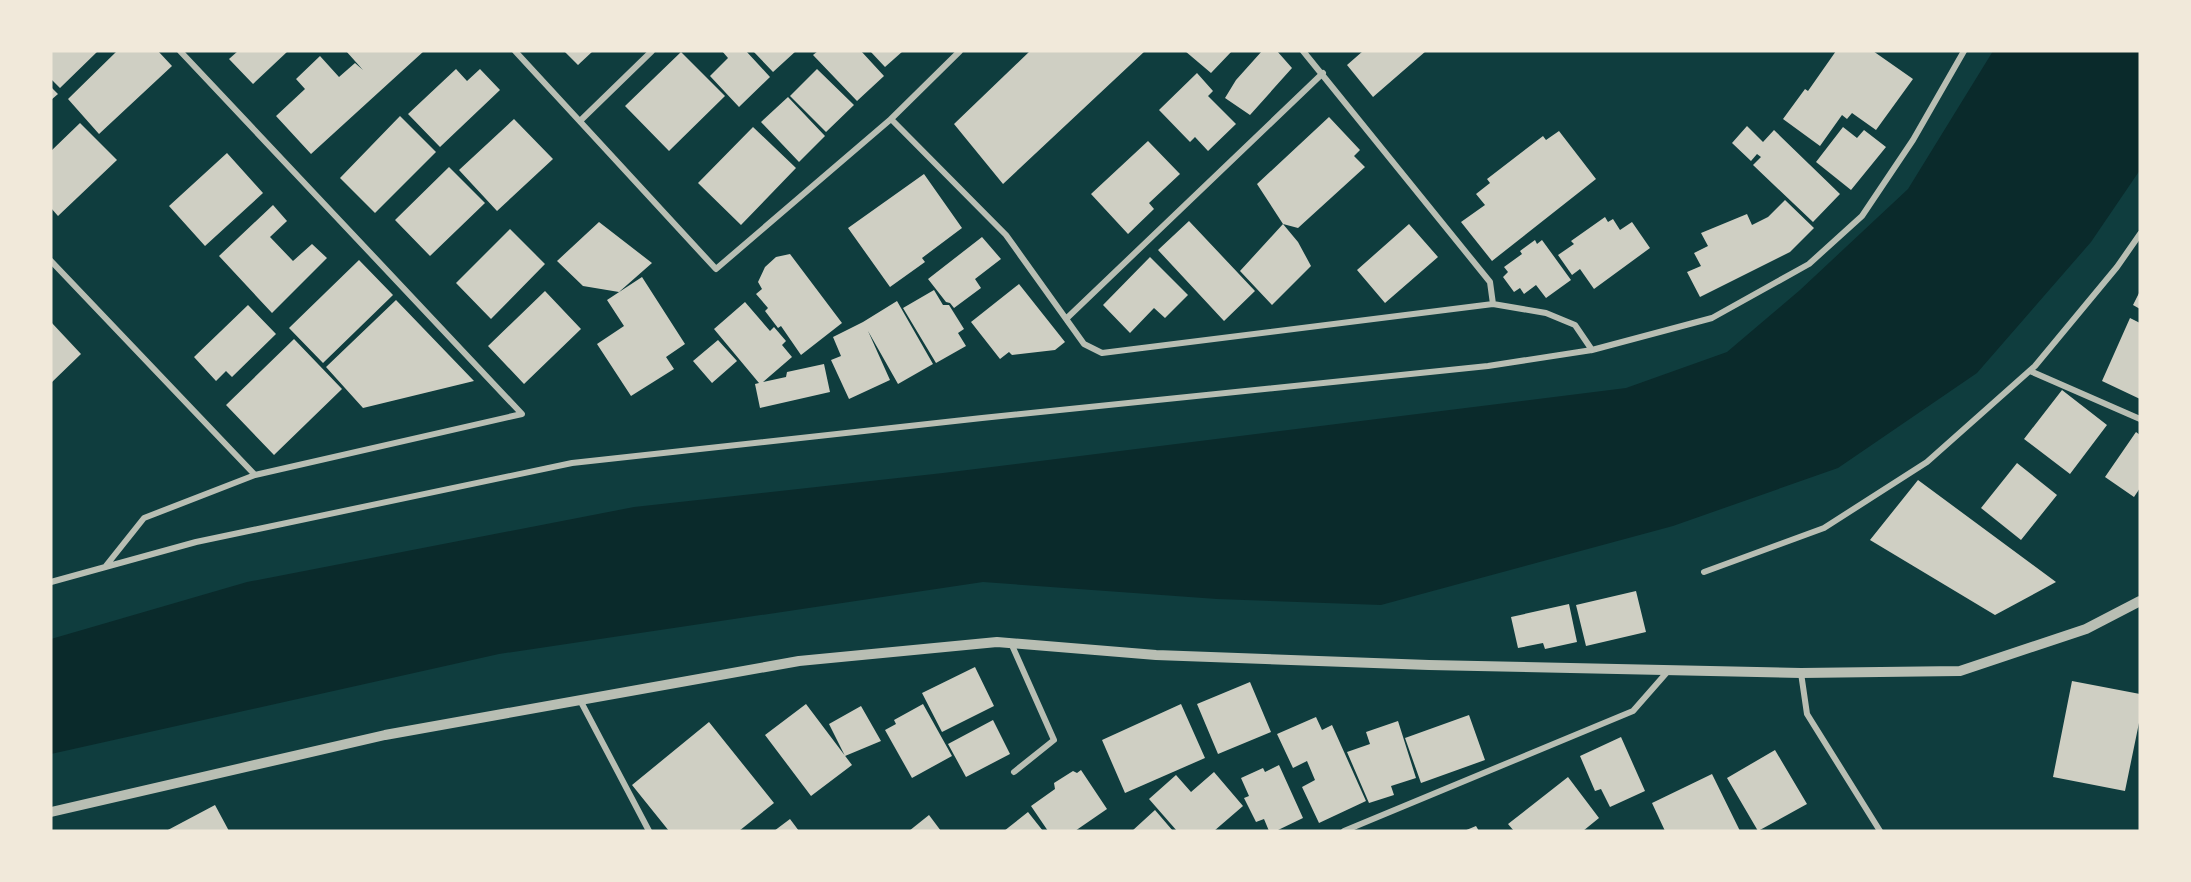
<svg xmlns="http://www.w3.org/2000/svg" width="2191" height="882" font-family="Inter,sans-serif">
<rect width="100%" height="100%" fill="#0f3d3e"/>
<path fill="#0a2a2b" d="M 1993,51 L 2140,51 L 2140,170 L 2091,242 L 1977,373 L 1838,468 L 1673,526 L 1381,605 L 1217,599 L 983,582 L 499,654 L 51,754 L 51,639 L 247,582 L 634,507 L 943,473 L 1626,388 L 1727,352 L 1800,290 L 1908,189 Z"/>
<path fill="#cfcfc3" d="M 51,51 L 98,51 L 60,88 L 51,79 Z
M 117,51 L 158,51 L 172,66 L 99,134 L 68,99 Z
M 238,51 L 288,51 L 253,84 L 229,59 Z
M 346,51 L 424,51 L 311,154 L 276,116 L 305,89 L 296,79 L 320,56 L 339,77 L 355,63 L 363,70 Z
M 564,51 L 593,51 L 578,65 Z
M 722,51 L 746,51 L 770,77 L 739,107 L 710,76 L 728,58 Z
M 753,51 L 796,51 L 773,72 Z
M 818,51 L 861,51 L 884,76 L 857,101 L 813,55 Z
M 870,51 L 903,51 L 885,67 Z
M 1030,51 L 1145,51 L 1003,184 L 954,124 Z
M 1185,51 L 1232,51 L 1211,73 Z
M 1262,51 L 1277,51 L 1292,68 L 1250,115 L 1225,98 L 1236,80 Z
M 1363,51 L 1426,51 L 1373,97 L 1347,65 Z
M 1836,51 L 1873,51 L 1913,79 L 1876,130 L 1852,113 L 1847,119 L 1842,115 L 1820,146 L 1783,119 L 1805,89 L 1808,91 Z
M 681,52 L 725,96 L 669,151 L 625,106 Z
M 456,69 L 467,81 L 480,69 L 500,90 L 440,147 L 408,114 Z
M 817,69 L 854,105 L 826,132 L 790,96 Z
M 1197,73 L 1213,91 L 1208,96 L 1236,124 L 1208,151 L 1195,137 L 1190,142 L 1159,110 Z
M 51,87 L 58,94 L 51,100 Z
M 788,97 L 825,136 L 799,162 L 761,122 Z
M 400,116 L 436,152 L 375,213 L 340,178 Z
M 1329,117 L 1360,150 L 1354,156 L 1365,167 L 1298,228 L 1283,224 L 1257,184 Z
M 514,119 L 553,159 L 497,211 L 459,170 Z
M 80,123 L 117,160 L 58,216 L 51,208 L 51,151 Z
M 1747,126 L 1763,142 L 1774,130 L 1840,194 L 1813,222 L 1753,165 L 1761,157 L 1757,154 L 1751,161 L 1732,143 Z
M 753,127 L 796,168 L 741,225 L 698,183 Z
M 1843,127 L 1857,138 L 1864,130 L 1886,147 L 1851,190 L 1816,162 Z
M 1559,131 L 1596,179 L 1492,261 L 1461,222 L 1485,205 L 1476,194 L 1490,183 L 1487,179 L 1543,136 L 1546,140 Z
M 1148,141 L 1180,174 L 1149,203 L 1154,209 L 1128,234 L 1091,194 Z
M 227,153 L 263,193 L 205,246 L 169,206 Z
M 449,167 L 485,203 L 430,256 L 395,220 Z
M 924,174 L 962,228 L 922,258 L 925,262 L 890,287 L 848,228 Z
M 1785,200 L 1814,228 L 1790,252 L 1700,297 L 1687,272 L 1701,266 L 1694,253 L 1708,246 L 1701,233 L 1747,214 L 1752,225 L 1768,217 Z
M 273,205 L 287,221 L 270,237 L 293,261 L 312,244 L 327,258 L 272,313 L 219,256 Z
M 1605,217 L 1608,222 L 1613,219 L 1620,230 L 1632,222 L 1650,248 L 1594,289 L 1580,269 L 1572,275 L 1558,255 L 1574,244 L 1571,241 Z
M 1189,221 L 1255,291 L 1224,321 L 1158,250 Z
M 599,222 L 652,263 L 619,292 L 583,286 L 557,261 Z
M 1283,224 L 1298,242 L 1311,266 L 1272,305 L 1240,271 Z
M 1409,224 L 1438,257 L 1385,303 L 1357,270 Z
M 510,229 L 545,264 L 491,319 L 456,283 Z
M 982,237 L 1001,259 L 975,279 L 981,288 L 954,308 L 950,303 L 946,302 L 928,279 Z
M 1535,240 L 1537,244 L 1542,240 L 1571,280 L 1546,298 L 1536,285 L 1524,294 L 1520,288 L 1514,292 L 1503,277 L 1508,272 L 1504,267 L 1522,254 L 1520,251 Z
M 790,254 L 842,323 L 801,355 L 781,326 L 778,328 L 765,311 L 768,308 L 756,294 L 762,289 L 758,282 L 765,267 L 776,257 Z
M 1150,257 L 1188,295 L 1165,318 L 1154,308 L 1130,333 L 1103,305 Z
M 359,260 L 393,295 L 323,363 L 289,328 Z
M 642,277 L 685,344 L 666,357 L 674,369 L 631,396 L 597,344 L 624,326 L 607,300 Z
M 1019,284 L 1065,342 L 1055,350 L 1012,355 L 1009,352 L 1000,359 L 971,322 Z
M 934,290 L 943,305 L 949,305 L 964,329 L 958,333 L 966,346 L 936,363 L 903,308 Z
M 545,291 L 581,329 L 524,384 L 488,346 Z
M 2140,291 L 2140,309 L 2133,305 Z
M 396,300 L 474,381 L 363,408 L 326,367 Z
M 897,301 L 933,364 L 898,384 L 868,331 L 890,380 L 849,399 L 831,360 L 841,356 L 833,337 L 863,322 Z
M 745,302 L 770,331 L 774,327 L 786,341 L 782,345 L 792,357 L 763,382 L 786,377 L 787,372 L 824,364 L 830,392 L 760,408 L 755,384 L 759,383 L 714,329 Z
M 248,305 L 276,334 L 232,377 L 226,371 L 216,381 L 194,357 Z
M 2130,318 L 2140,323 L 2140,399 L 2102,381 Z
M 51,322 L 81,354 L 51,383 Z
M 294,339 L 342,389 L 274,455 L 226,405 Z
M 718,340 L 737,361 L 712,383 L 693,361 Z
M 2062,390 L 2107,425 L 2070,474 L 2024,439 Z
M 2136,432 L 2140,435 L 2140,488 L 2134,497 L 2105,477 Z
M 2017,463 L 2057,495 L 2021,540 L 1981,508 Z
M 1918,480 L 2056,582 L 1995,615 L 1870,540 Z
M 1636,591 L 1646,632 L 1586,646 L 1576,605 Z
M 1569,604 L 1577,642 L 1545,649 L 1543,643 L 1518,648 L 1511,617 Z
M 975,667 L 994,706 L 942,732 L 922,693 Z
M 2072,681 L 2140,694 L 2140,718 L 2125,791 L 2053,777 Z
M 1250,682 L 1271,732 L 1218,754 L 1197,704 Z
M 806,704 L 852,765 L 811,796 L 765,735 Z
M 923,704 L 952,756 L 912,778 L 885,730 L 896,724 L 894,720 Z
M 1181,704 L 1205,758 L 1125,793 L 1102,740 Z
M 861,706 L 881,741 L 845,756 L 829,724 Z
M 1469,715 L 1485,760 L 1421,783 L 1405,738 Z
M 1316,717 L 1322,730 L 1332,725 L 1366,801 L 1319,823 L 1302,787 L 1315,780 L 1307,761 L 1293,768 L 1277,734 Z
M 993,720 L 1010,754 L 966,777 L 948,744 Z
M 1398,721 L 1416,778 L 1391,786 L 1394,795 L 1369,803 L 1347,752 L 1370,744 L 1366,732 Z
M 709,722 L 774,803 L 739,831 L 669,831 L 632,785 Z
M 1621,737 L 1645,791 L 1610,807 L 1601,789 L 1595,791 L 1580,756 Z
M 1775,750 L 1807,804 L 1758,831 L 1727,778 Z
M 1279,765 L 1303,818 L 1276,831 L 1269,831 L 1264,819 L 1256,822 L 1244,798 L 1249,796 L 1241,778 L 1263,768 L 1265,772 Z
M 1081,770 L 1107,809 L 1075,831 L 1048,831 L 1031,806 L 1055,789 L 1054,783 L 1073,771 L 1077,773 Z
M 1214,772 L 1243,806 L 1214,831 L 1177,831 L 1149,799 L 1176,775 L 1191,792 Z
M 1712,774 L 1740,831 L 1665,831 L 1652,803 Z
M 1568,777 L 1599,818 L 1583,831 L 1514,831 L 1508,824 Z
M 215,805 L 229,831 L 166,831 Z
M 1155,810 L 1173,831 L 1132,831 Z
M 1028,812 L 1043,831 L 1004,831 Z
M 929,815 L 941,831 L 909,831 Z
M 790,819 L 799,831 L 774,831 Z
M 1476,826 L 1479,831 L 1464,831 Z"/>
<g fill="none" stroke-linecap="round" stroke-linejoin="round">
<path stroke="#b8beb3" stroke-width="6" d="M 515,51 L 716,269 L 891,119 L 960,51
M 1303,51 L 1490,282 L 1493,304
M 891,119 L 1006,235 L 1084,344 L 1102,353 L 1493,304 L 1546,313 L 1575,325 L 1592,350
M 580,121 L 652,51
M 51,261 L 255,475 L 522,414 L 180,51
M 1066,319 L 1323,73
M 2030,371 L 2140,419
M 105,567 L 144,518 L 255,475
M 1704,572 L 1824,528 L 1927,462 L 2035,366 L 2117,267 L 2140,234
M 51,582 L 196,542 L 572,463 L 982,418 L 1488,366 L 1592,350 L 1712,318 L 1809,264 L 1862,216 L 1913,140 L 1964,51
M 1011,643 L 1054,740 L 1014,772
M 1801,673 L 1807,714 L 1880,831
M 580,700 L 649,831
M 1344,831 L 1633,711 L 1669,670"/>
<path stroke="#b8beb3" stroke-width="10" d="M 51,812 L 385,735 L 799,661 L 997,642 L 1156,655 L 1429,665 L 1801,673 L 1960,671 L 2086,629 L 2140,601"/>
</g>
<rect width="2191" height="882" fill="none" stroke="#f1e9da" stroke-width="105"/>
</svg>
